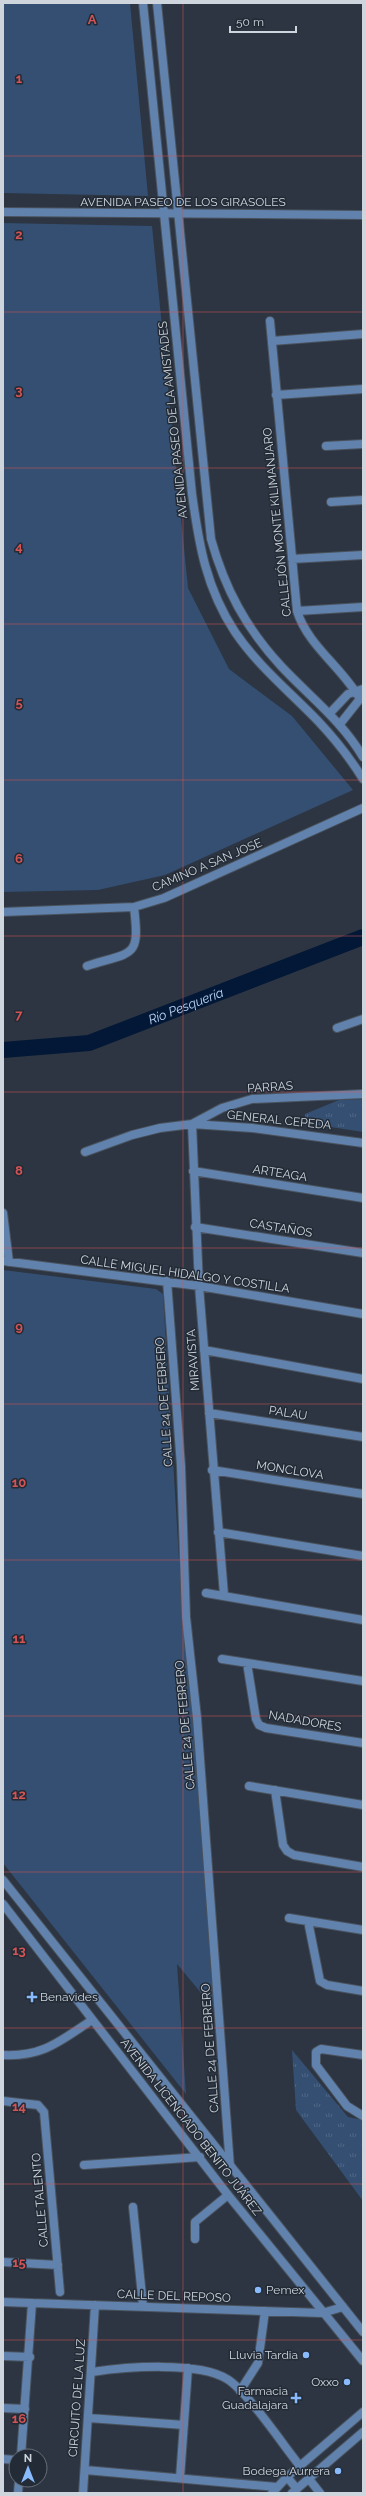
<svg xmlns="http://www.w3.org/2000/svg" width="366" height="2496" font-family="Raleway,sans-serif">
<defs>
<pattern id="park-tufts" width="24" height="20" patternUnits="userSpaceOnUse"><rect width="24" height="20" fill="#344f72"/><path d="M3 7l-1-3M5 7V3M7 7l1-3M15 17l-1-3M17 17v-4M19 17l1-3" fill="none" stroke="#506786"/></pattern>
</defs>
<rect width="100%" height="100%" fill="#2c3541"/>
<path fill="#344f72" d="M 3,3 L 130,3 L 148,196 L 3,193 Z
M 3,223 L 152,226 L 188,588 L 229,669 L 292,716 L 353,790 L 165,875 L 98,890 L 3,892 Z
M 3,1270 L 156,1289 L 163,1294 L 182,1609 L 195,1719 L 216,2011 L 177,1964 L 186,2094 L 3,1863 Z"/>
<path fill="url(#park-tufts)" d="M 363,1099 L 363,1132 L 305,1123 L 305,1114 L 339,1100 Z
M 292,2050 L 348,2117 L 363,2120 L 363,2201 L 296,2110 Z"/>
<g fill="none" stroke-linecap="round" stroke-linejoin="round">
<path stroke="#021836" stroke-width="16" id="s1" d="M 3,1050 L 89,1043 L 363,937"/>
<defs>
<path id="minor" d="M 3,212 L 363,215
M 270,321 L 297,611 C 308,646 342,667 360,699
M 272,341 L 363,334
M 276,395 L 363,389
M 326,446 L 363,444
M 331,502 L 363,500
M 292,559 L 363,555
M 297,611 L 363,607
M 330,713 L 348,694 L 363,689
M 340,724 L 363,695
M 3,912 L 134,907 L 164,898 L 363,808
M 87,966 C 134,951 140,959 134,907
M 337,1028 L 363,1019
M 85,1152 L 132,1135 L 160,1128 L 192,1124 L 222,1108 L 252,1099 L 363,1094
M 193,1171 L 363,1198
M 3,1213 L 9,1262
M 195,1227 L 363,1253
M 3,1261 L 199,1286 L 363,1314
M 167,1281 L 181,1466 L 186,1617 L 197,1718 L 230,2167
M 204,1350 L 363,1379
M 209,1413 L 363,1437
M 212,1470 L 363,1494
M 218,1532 L 363,1556
M 206,1593 L 363,1620
M 224,1595 L 199,1286 L 192,1124 L 252,1128 L 363,1143
M 222,1659 L 363,1681
M 247,1663 L 256,1719 L 259,1725 L 266,1728 L 363,1743
M 249,1786 L 363,1805
M 275,1790 L 283,1845 L 287,1851 L 294,1855 L 363,1867
M 289,1918 L 363,1930
M 308,1921 L 320,1981 L 327,1985 L 363,1991
M 363,2055 L 321,2049 L 316,2052 L 316,2065 L 347,2106 L 363,2116
M 3,2101 L 38,2105 L 44,2112 L 60,2292
M 84,2165 L 200,2157
M 133,2207 L 143,2306
M 195,2239 L 195,2222 L 228,2195
M 3,2262 L 58,2265
M 3,2302 L 322,2313 L 343,2307
M 3,2356 L 30,2357
M 92,2372 C 125,2367 199,2361 227,2379 C 247,2391 283,2445 300,2466
M 240,2391 L 258,2363 L 265,2311
M 3,2408 L 25,2409
M 89,2418 L 184,2425
M 21,2456 L 32,2303
M 3,2459 L 16,2460
M 85,2470 L 277,2487
M 180,2478 L 188,2368
M 309,2479 L 320,2493
M 18,2493 L 19,2480
M 83,2493 L 95,2305"/>
<path id="tertiary" d="M 143,3 L 192,494 C 199,545 206,588 235,632 C 258,666 290,692 318,721 C 335,739 350,758 363,779
M 157,3 L 211,539 C 225,589 246,628 281,666 C 309,696 342,721 363,757
M 3,1880 L 363,2332
M 3,1904 L 228,2195 L 363,2361
M 3,2055 C 43,2057 60,2041 92,2020
M 287,2477 L 297,2489
M 272,2493 L 287,2477 L 363,2412
M 292,2493 L 363,2432"/>
</defs>
<use href="#minor" stroke="#49525d" stroke-width="10"/>
<use href="#tertiary" stroke="#49525d" stroke-width="10"/>
<use href="#minor" stroke="#6182ad" stroke-width="8"/>
<use href="#tertiary" stroke="#6182ad" stroke-width="8"/>
</g>
<path fill="none" stroke="#d45355" stroke-width="1" stroke-opacity="0.55" d="M 183,3 L 183,2493M 3,156 L 363,156M 3,312 L 363,312M 3,468 L 363,468M 3,624 L 363,624M 3,780 L 363,780M 3,936 L 363,936M 3,1092 L 363,1092M 3,1248 L 363,1248M 3,1404 L 363,1404M 3,1560 L 363,1560M 3,1716 L 363,1716M 3,1872 L 363,1872M 3,2028 L 363,2028M 3,2184 L 363,2184M 3,2340 L 363,2340"/>
<g fill="#88bafc" stroke="#222b36" stroke-width="1.5">
<path d="M30 1991h4v4h4v4h-4v4h-4v-4h-4v-4h4z"/>
<circle cx="258" cy="2290" r="4"/>
<circle cx="306" cy="2355" r="4"/>
<circle cx="347" cy="2382" r="4"/>
<path d="M294 2392h4v4h4v4h-4v4h-4v-4h-4v-4h4z"/>
<circle cx="338" cy="2471" r="4"/>
</g>
<g text-anchor="middle" dominant-baseline="central" stroke-width="3" stroke-linejoin="round" paint-order="stroke">
<g font-size="12" fill="#cfd5dd" stroke="#222b36">
<text x="183" y="202">AVENIDA PASEO DE LOS GIRASOLES</text>
<text transform="translate(173 420) rotate(-96)">AVENIDA PASEO DE LA AMISTADES</text>
<text transform="translate(277 522) rotate(-96)">CALLEJÓN MONTE KILIMANJARO</text>
<text transform="translate(207 865) rotate(-23)">CAMINO A SAN JOSE</text>
<text transform="translate(270 1087) rotate(-4)">PARRAS</text>
<text transform="translate(279 1120) rotate(6)">GENERAL CEPEDA</text>
<text transform="translate(280 1173) rotate(9)">ARTEAGA</text>
<text transform="translate(281 1228) rotate(9)">CASTAÑOS</text>
<text transform="translate(185 1274) rotate(8)">CALLE MIGUEL HIDALGO Y COSTILLA</text>
<text transform="translate(193 1360) rotate(-94)">MIRAVISTA</text>
<text transform="translate(164 1402) rotate(-94)">CALLE 24 DE FEBRERO</text>
<text transform="translate(288 1413) rotate(9)">PALAU</text>
<text transform="translate(290 1470) rotate(9)">MONCLOVA</text>
<text transform="translate(305 1721) rotate(10)">NADADORES</text>
<text transform="translate(185 1725) rotate(-95)">CALLE 24 DE FEBRERO</text>
<text transform="translate(210 2048) rotate(-94)">CALLE 24 DE FEBRERO</text>
<text transform="translate(191 2127) rotate(52)">AVENIDA LICENCIADO BENITO JUÁREZ</text>
<text transform="translate(40 2200) rotate(-95)">CALLE TALENTO</text>
<text transform="translate(174 2296) rotate(2)">CALLE DEL REPOSO</text>
<text transform="translate(77 2398) rotate(-86)">CIRCUITO DE LA LUZ</text>
</g>
<g font-size="12" fill="#cfd5dd" stroke="#222b36" text-anchor="end">
<text x="40" y="1997" text-anchor="start">Benavides</text>
<text x="266" y="2290" text-anchor="start">Pemex</text>
<text x="298" y="2355">Lluvia Tardia</text>
<text x="339" y="2382">Oxxo</text>
<text x="288" y="2391">Farmacia<tspan x="288" dy="14">Guadalajara</tspan></text>
<text x="330" y="2471">Bodega Aurrera</text>
</g>
<g font-size="13" font-style="italic" fill="#bdd7f9" stroke="#222b36">
<text stroke="none"><textPath href="#s1" startOffset="190">Río Pesquería</textPath></text>
</g>
</g>
<g font-size="13" text-anchor="middle" font-weight="bold" fill="#d45355" stroke="#222b36" stroke-width="3" stroke-linejoin="round" paint-order="stroke">
<text x="92" y="24">A</text>
<text x="19" y="83">1</text>
<text x="19" y="239">2</text>
<text x="19" y="395">3</text>
<text x="19" y="551">4</text>
<text x="19" y="707">5</text>
<text x="19" y="863">6</text>
<text x="19" y="1019">7</text>
<text x="19" y="1175">8</text>
<text x="19" y="1331">9</text>
<text x="19" y="1487">10</text>
<text x="19" y="1643">11</text>
<text x="19" y="1799">12</text>
<text x="19" y="1955">13</text>
<text x="19" y="2111">14</text>
<text x="19" y="2267">15</text>
<text x="19" y="2423">16</text>
</g>
<rect width="366" height="2496" fill="none" stroke="#cfd5dd" stroke-width="8"/>
<g transform="translate(28 2468)"><circle r="19" fill="#222b36" stroke="#676f79"/>
<path d="M0-3L7 15L0 10L-7 15Z" fill="#88bafc"/>
<text y="-6" font-size="11" font-weight="bold" text-anchor="middle" fill="#cfd5dd">N</text>
</g>
<path d="M230 26v6h66v-6" fill="none" stroke="#cfd5dd" stroke-width="2"/>
<text x="236" y="26" font-size="12" fill="#cfd5dd" stroke="#222b36" stroke-width="3" paint-order="stroke">50 m</text>
</svg>
